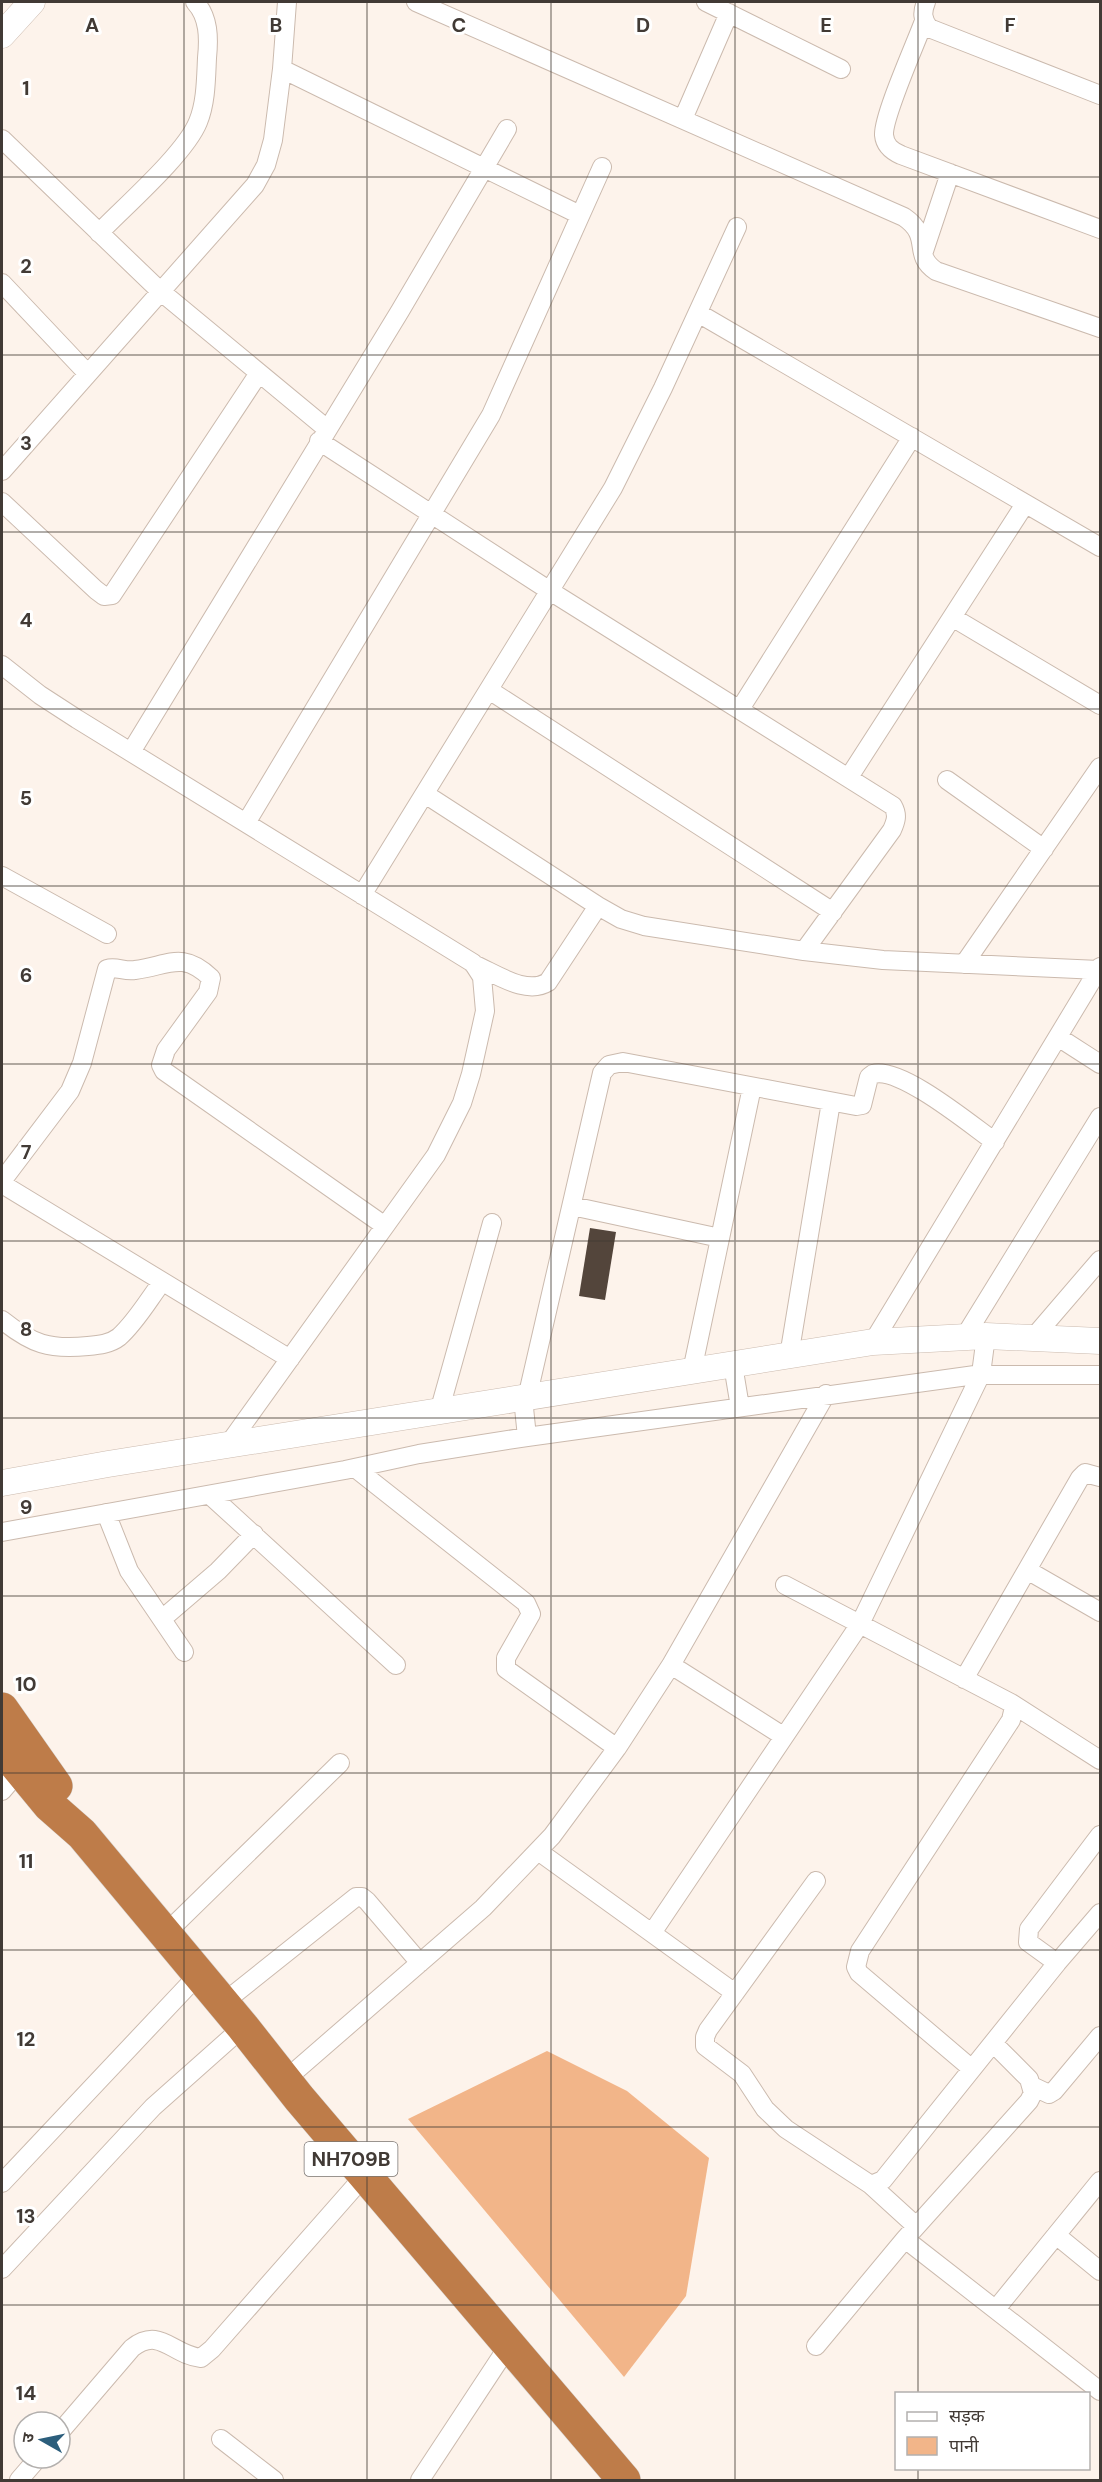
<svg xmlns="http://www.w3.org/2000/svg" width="1102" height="2482" font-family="'DM Sans','Noto Sans Devanagari',sans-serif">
<rect width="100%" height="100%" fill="#fdf3eb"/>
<path fill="#f2b589" d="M 547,2051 L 627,2091 L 709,2158 L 686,2296 L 624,2377 L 408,2119 Z"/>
<path fill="#53453b" d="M 590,1228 L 616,1232 L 605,1300 L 579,1296 Z"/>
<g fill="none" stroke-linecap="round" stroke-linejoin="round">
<defs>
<path id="street" d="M 416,2 L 904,217 C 933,237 911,254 936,271 L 1100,328
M 706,2 L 841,69
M 926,2 C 922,12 922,19 929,28 L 1100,95
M 924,21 C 916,43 883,116 884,135 C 885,146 892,151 901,155 L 1100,229
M 282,69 L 580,215
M 683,119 L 729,13
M 2,139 L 159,290 L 327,429
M 99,233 C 125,206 185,154 198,122 C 206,103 206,79 207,58 C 209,38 209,17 195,2
M 924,251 L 950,173
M 2,283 L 87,373
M 698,313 L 1100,547
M 319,441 L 550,591 L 893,806 C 898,815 896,821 892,830 L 804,951
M 2,471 L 255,185 L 266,165 L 273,140 L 282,69 L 287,2
M 2,502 L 96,590 L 104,596 L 112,595 L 259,373
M 952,617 L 1100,705
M 2,665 L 40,695 L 77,719 L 473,963 L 482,977 L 485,1011 L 471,1074 L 462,1103 L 436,1155 L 228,1445
M 489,690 L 833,912
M 740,709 L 912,437
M 131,752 L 400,311 L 507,129
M 849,777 L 1025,504
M 947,780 L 1044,849
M 425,794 L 598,906 L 621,919 L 644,926 L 804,951 L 883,960 L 1099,970
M 246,823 L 491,415 L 602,167
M 2,876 L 107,934
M 362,895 L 613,488 L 663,388 L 737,227
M 473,964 C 495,973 526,996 548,982 L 598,906
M 964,964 L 1100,767
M 1058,1037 L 1100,1064
M 2,1181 L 70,1091 L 82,1063 L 107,969 C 116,966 125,972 135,970 C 168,966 182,950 211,978 L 208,992 L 166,1050 L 161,1065 L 164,1071 L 385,1226
M 2,1184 L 290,1359
M 572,1206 L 720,1238
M 2,1320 C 32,1344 49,1350 88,1346 C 99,1345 110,1344 119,1337 C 136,1322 149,1299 162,1282
M 965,1336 L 1100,1117
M 1033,1338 L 1100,1260
M 873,1342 L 1100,967
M 789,1356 L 831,1102
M 733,1365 L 740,1407
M 692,1371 L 752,1087
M 523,1398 L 527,1437
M 527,1398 L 602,1073 L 609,1065 L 623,1062 L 856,1106 L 862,1105 L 869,1077 L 873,1074 C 900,1066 971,1125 995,1142
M 439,1412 L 492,1223
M 355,1468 L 526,1603 L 531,1614 L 506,1658 L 506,1669 L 617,1748
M 210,1495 L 396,1665
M 106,1513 L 129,1571 L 184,1652
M 2,1532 L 345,1470 L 419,1454 L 527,1437 L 975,1375 L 1100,1375
M 1027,1570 L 1100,1612
M 785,1585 L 1011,1703 L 1014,1707 L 1011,1720 L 860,1951 L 856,1967 L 859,1973 L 972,2069
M 162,1619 L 218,1571 L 254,1534
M 671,1665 L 783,1736
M 964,1679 L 1080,1478 L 1085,1473 L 1100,1477
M 1011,1703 L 1100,1760
M 2,1791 L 19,1771
M 538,1851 L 735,1993
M 816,1881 L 708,2030 L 705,2037 L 705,2046 L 742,2074 L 765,2109 L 786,2129 L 871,2185 L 883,2180 L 1057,1963 L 1100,1913
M 652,1933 L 860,1624 L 981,1374 L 986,1336
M 165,1934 L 340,1763
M 1057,1963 L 1028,1942 L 1029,1929 L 1100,1835
M 223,2003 L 356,1897 L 362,1897 L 367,1901 L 420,1963
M 285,2080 L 483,1908 L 552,1836 L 617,1748 L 671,1665 L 826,1394
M 1032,2086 L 1049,2094 L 1054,2091 L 1100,2036
M 2,2183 L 199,1974
M 871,2185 L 916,2226
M 1056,2235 L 1100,2271
M 905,2239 L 1100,2391
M 2,2269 L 153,2107 L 243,2027
M 996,2309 L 1100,2181
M 816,2346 L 905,2239 L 1029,2101 L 1033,2093 L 1029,2079 L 993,2043
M 60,2432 L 132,2348 C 160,2326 172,2355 201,2358 L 212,2349 L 365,2175
M 221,2439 L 274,2480
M 19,2480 L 38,2458
M 420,2480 L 509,2345"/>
<path id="secondary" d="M 2,35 L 32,2
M 2,1483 L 108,1464 L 873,1342 L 986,1336 L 1100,1341"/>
<path id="highway" d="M 2,1709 L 56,1786
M 2,1748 L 49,1805 L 82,1834 L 243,2027 L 299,2098 L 624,2480"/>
</defs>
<use href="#street" stroke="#cbbaae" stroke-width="20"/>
<use href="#secondary" stroke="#cbbaae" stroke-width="27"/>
<use href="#highway" stroke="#d5d4d3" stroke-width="34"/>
<use href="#street" stroke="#fff" stroke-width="18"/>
<use href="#secondary" stroke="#fff" stroke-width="26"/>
<use href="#highway" stroke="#be7c49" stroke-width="33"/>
</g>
<path fill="none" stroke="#413a35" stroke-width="1.5" stroke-opacity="0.55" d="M 184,2 L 184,2480M 367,2 L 367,2480M 551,2 L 551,2480M 735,2 L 735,2480M 918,2 L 918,2394M 2,177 L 1100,177M 2,355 L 1100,355M 2,532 L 1100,532M 2,709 L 1100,709M 2,886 L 1100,886M 2,1064 L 1100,1064M 2,1241 L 1100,1241M 2,1418 L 1100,1418M 2,1596 L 1100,1596M 2,1773 L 1100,1773M 2,1950 L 1100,1950M 2,2127 L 1100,2127M 2,2305 L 1100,2305M 918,2468 L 918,2480"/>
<g text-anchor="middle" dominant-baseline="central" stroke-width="6" stroke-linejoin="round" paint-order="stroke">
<rect fill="#fff" stroke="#7a7572" stroke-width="1.5" x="304.5" y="2142" width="93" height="34" rx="4.5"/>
<g font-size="20" font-weight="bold" fill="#413a35">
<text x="351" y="2159">NH709B</text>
</g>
</g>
<g font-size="20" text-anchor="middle" font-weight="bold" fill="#413a35" stroke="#fff" stroke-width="6" stroke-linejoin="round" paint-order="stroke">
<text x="92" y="32">A</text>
<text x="276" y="32">B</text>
<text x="459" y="32">C</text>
<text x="643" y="32">D</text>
<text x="826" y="32">E</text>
<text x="1010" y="32">F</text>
<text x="26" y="95">1</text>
<text x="26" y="273">2</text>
<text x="26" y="450">3</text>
<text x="26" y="627">4</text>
<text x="26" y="805">5</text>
<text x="26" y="982">6</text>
<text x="26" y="1159">7</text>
<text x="26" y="1336">8</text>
<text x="26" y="1514">9</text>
<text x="26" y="1691">10</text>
<text x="26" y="1868">11</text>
<text x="26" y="2046">12</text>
<text x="26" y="2223">13</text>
<text x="26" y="2400">14</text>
</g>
<rect width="1102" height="2482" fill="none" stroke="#413a35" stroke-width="6"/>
<rect x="895" y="2392" width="195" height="78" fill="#ffffff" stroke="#b3b0ae" stroke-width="1.5"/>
<rect x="907" y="2412" width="30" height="9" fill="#ffffff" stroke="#b3b0ae" stroke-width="1.5"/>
<text x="949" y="2422" font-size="18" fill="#413a35">सड़क</text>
<rect x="907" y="2437" width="30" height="18" fill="#f2b589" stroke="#b3b0ae" stroke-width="1.5"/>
<text x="949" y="2452" font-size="18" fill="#413a35">पानी</text>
<g transform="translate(42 2440) rotate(279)"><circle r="28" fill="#ffffff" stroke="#b3b0ae" stroke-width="1.5"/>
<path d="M0-4.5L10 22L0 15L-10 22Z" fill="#2c5e7c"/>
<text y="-9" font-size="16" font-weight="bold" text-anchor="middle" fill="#413a35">उ</text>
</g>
</svg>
